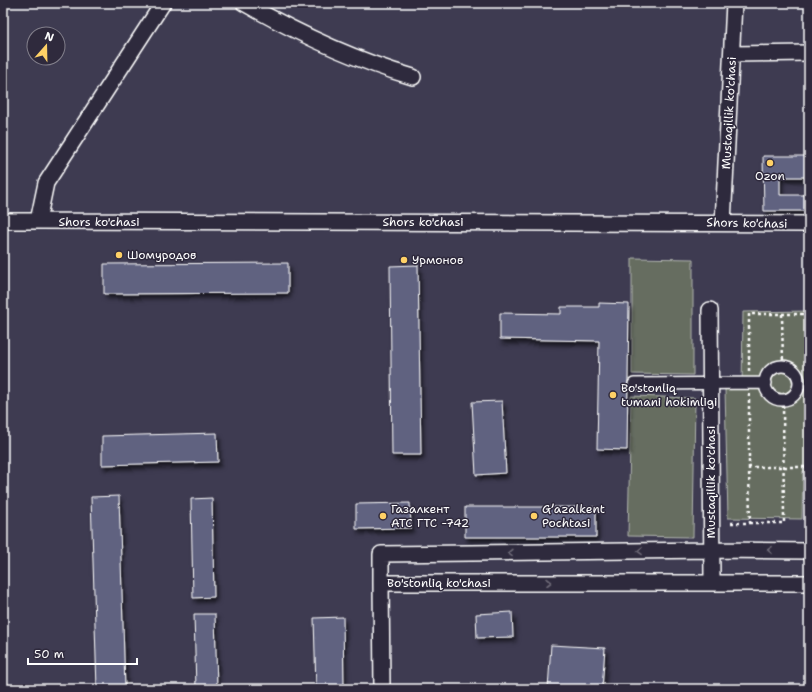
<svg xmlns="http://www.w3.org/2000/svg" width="812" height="692" font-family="'Shantell Sans',sans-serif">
<defs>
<filter id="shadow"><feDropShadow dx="2.5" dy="4.5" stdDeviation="2" flood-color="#0009"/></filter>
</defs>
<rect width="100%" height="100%" fill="#3e3b51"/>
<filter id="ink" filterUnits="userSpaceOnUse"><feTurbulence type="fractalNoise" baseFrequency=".025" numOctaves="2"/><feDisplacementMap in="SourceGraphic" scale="8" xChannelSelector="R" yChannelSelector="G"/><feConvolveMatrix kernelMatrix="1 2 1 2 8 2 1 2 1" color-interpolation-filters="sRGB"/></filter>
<g filter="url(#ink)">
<path fill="#666d60" stroke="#b2b6b0" d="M 632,258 L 693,259 L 693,375 L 632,374 Z
M 809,311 L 809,470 L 803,471 L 802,519 L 728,518 L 725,389 L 742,388 L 743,312 Z
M 631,396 L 695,398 L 693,537 L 628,536 Z"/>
<path fill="#606280" stroke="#fff" filter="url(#shadow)" d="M 763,156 L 809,156 L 809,177 L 780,177 L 780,195 L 809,195 L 809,211 L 764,211 Z
M 288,263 L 288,293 L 104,294 L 104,264 Z
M 418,265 L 421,455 L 392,455 L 390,266 Z
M 599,303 L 629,304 L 627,450 L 597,449 L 599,341 L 500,339 L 500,313 L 561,314 L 561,307 L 599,307 Z
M 502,401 L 506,473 L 476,475 L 472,402 Z
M 217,433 L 218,462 L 102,465 L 102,436 Z
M 119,496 L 125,689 L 97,689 L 91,497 Z
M 212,498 L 214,597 L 193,598 L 191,499 Z
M 410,503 L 411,528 L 356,529 L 356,504 Z
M 465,507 L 596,507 L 596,537 L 465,537 Z
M 512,612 L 513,637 L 477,638 L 476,614 Z
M 194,614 L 215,614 L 217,689 L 196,689 Z
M 343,617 L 344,689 L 316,689 L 314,618 Z
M 551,645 L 605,648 L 602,689 L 548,689 Z"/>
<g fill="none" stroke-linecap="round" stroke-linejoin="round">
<defs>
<path id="pedestrian" d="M765 383a17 17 0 1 1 34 0a17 17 0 1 1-34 0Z
M 634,384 L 766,383"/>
<path id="minor" d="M 244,3 C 297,33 354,60 413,77
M 732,54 L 809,53
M 3,221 L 38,221 L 46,183 L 163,3
M 38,221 L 809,224
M 723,223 L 734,3
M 710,310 L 712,581
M 809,551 L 712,550 L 381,554 L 381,583 L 809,583
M 381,583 L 382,689"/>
</defs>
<use href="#pedestrian" stroke="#fff" stroke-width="14"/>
<use href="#minor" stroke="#fff" stroke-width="18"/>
<path stroke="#fff" stroke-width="2.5" stroke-dasharray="3 3" stroke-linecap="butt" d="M 782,314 L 783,366
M 749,371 L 749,314 L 809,314
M 749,394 L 749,467 L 809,467
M 749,467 L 750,523
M 731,523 L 784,523 L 783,400"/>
<use href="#pedestrian" stroke="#2f2a3d" stroke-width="11"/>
<use href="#minor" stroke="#2f2a3d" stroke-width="15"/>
</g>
<defs><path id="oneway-chevron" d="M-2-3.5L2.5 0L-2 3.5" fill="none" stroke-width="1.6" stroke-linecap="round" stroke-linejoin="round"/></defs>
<g stroke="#6d6a77">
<use href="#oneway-chevron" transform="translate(770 550) rotate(-179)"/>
<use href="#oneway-chevron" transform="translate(640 551) rotate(179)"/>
<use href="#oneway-chevron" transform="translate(510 553) rotate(179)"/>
<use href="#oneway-chevron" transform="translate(549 582)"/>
</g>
</g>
<g fill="#ffd166" stroke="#2f2a3d" stroke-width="1.5">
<circle cx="770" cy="163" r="4"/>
<circle cx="119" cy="255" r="4"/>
<circle cx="404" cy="260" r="4"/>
<circle cx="613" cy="395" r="4"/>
<circle cx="383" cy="516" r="4"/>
<circle cx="534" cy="516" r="4"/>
</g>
<g text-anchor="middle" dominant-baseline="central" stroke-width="3" stroke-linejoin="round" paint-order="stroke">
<g font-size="12" fill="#fff" stroke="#2f2a3d">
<text transform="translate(729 113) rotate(-87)">Mustaqillik ko'chasi</text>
<text x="99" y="222">Shors ko'chasi</text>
<text x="423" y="222">Shors ko'chasi</text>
<text transform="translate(747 223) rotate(1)">Shors ko'chasi</text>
<text transform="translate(711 482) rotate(-90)">Mustaqillik ko'chasi</text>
<text x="439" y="583">Bo'stonliq ko'chasi</text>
</g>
<g font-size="12" fill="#fff" stroke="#2f2a3d" text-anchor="start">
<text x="770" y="176" text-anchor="middle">Ozon</text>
<text x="127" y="255">Шомуродов</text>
<text x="412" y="260">Урмонов</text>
<text x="621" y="388">Bo'stonliq<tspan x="621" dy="14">tumani hokimligi</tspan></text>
<text x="391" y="509">Газалкент<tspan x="391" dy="14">АТС ГТС -742</tspan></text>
<text x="542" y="509">Gʼazalkent<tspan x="542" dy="14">Pochtasi</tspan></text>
</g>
</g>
<rect width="812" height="692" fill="none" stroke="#2f2a3d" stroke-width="16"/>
<rect x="8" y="8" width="796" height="676" fill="none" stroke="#fff" stroke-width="1.5" filter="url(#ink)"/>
<g transform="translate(46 46) rotate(20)"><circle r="19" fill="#2f2a3d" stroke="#827f8b"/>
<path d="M0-3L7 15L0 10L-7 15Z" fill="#ffd166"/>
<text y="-6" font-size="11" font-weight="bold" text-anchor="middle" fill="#ffffff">N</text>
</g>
<path d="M28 658v6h109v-6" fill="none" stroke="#ffffff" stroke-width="2"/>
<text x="34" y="658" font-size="12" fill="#ffffff" stroke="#2f2a3d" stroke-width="3" paint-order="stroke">50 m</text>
</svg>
